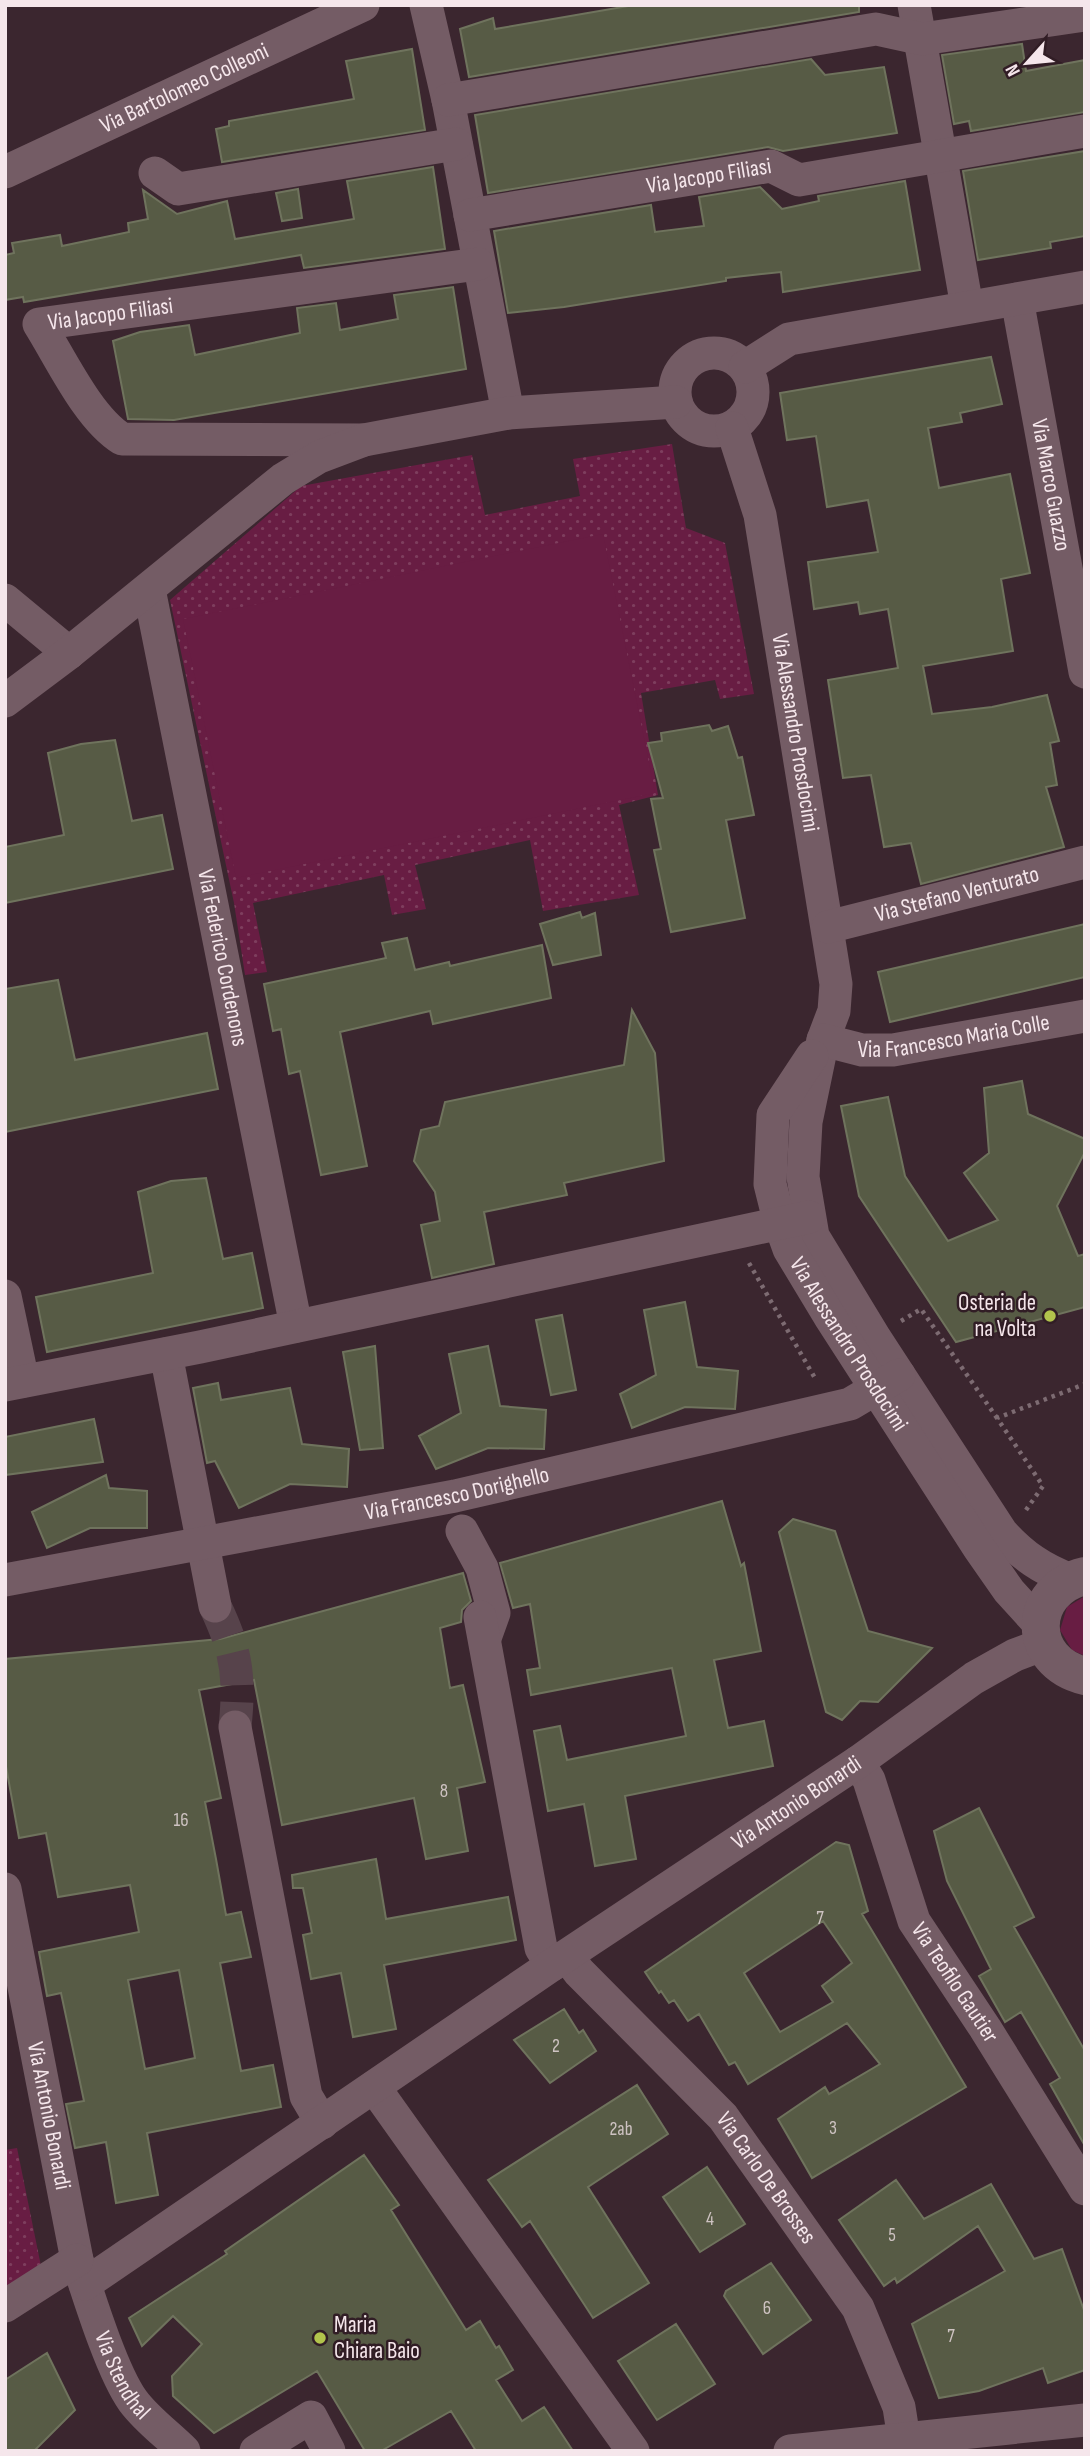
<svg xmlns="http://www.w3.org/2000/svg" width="1090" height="2456" font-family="'Sofia Sans Condensed',sans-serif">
<defs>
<pattern id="grass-dots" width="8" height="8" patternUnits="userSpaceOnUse" patternTransform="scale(1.75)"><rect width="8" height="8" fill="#681d43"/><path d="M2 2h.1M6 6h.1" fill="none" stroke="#7e3e5e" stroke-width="1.8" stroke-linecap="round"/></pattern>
</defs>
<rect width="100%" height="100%" fill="#3b262f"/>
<path fill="url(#grass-dots)" d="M 672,444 L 686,528 L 725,543 L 754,694 L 720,699 L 715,680 L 641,693 L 658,795 L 619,805 L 639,895 L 543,911 L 530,840 L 415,865 L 426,909 L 392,915 L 384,875 L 253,903 L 267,972 L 245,975 L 234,903 L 170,600 L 301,486 L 472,455 L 485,515 L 580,496 L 573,459 Z
M 17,2148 L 42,2271 L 5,2296 L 5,2150 Z"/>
<path fill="#681d43" d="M 603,534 L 655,793 L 236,878 L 183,619 Z
M 1085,1596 L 1085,1656 L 1072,1650 L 1060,1630 L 1067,1607 Z"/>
<path fill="#575b45" stroke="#6f735d" stroke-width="2" fill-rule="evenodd" d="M 634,5 L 859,5 L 859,12 L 469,77 L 460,29 L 493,18 L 495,29 Z
M 1022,44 L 1026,71 L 1085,60 L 1085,112 L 971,131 L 969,121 L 954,124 L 942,55 Z
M 412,49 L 425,130 L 222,162 L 216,129 L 229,126 L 229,121 L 354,99 L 346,61 Z
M 811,59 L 825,75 L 884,67 L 897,133 L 783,151 L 768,147 L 488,193 L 475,115 Z
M 1085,151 L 1085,236 L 1050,242 L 1051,248 L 978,260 L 963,171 Z
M 433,167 L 445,249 L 304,268 L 301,255 L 24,302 L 23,297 L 5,300 L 5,255 L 14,253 L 12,243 L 60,235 L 62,246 L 129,232 L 128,223 L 148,219 L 143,190 L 177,214 L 227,201 L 235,239 L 354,219 L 347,181 Z
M 905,181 L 920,270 L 783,292 L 781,272 L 726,278 L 726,281 L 564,307 L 508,313 L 494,231 L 651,205 L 655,232 L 704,226 L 699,197 L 760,187 L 782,209 L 819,201 L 818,196 Z
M 298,189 L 302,218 L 282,221 L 276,193 Z
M 453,287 L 466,369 L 174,420 L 128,419 L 113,341 L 140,332 L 189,325 L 195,355 L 300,333 L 297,308 L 336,303 L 340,330 L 398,319 L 394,295 Z
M 991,357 L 1002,404 L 960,413 L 962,422 L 928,428 L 939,488 L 1010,474 L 1030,573 L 1001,579 L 1013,651 L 923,666 L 932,714 L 992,707 L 1047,695 L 1059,741 L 1050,743 L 1057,785 L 1046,787 L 1064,847 L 921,884 L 911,843 L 884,847 L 871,775 L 843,778 L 828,680 L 898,668 L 888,609 L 860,614 L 858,602 L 814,609 L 808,562 L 878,552 L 868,500 L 827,507 L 816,436 L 787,440 L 780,393 Z
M 709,725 L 712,731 L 728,726 L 738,758 L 742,757 L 754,815 L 726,820 L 745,918 L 671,932 L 654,850 L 661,849 L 651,799 L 663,798 L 648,743 L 662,741 L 661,733 Z
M 115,740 L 132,821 L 162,815 L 173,869 L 5,903 L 5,847 L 64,835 L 48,753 L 81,744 Z
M 580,912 L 582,918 L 595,913 L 601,955 L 553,965 L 540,924 Z
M 1085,924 L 1085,977 L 890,1022 L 878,972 Z
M 407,938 L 415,970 L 449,962 L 450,966 L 542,945 L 551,998 L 433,1024 L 430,1011 L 340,1032 L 367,1166 L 321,1175 L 300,1071 L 289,1074 L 281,1029 L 273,1031 L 264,984 L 386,958 L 382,943 Z
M 58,980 L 75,1060 L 207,1033 L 218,1089 L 5,1132 L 5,989 Z
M 632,1010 L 655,1053 L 664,1161 L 564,1183 L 567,1195 L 484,1212 L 494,1264 L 432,1278 L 421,1225 L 440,1221 L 435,1192 L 414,1161 L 421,1130 L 439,1126 L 445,1102 L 624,1065 Z
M 1022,1081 L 1028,1114 L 1085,1139 L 1085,1152 L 1057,1206 L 1078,1256 L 1085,1254 L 1085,1307 L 956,1342 L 859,1196 L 841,1106 L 888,1097 L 905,1176 L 948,1241 L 998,1220 L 964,1173 L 989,1153 L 984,1088 Z
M 206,1178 L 223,1259 L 252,1253 L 263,1308 L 47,1352 L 36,1297 L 153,1273 L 138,1192 L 171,1181 Z
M 685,1302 L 697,1367 L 738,1371 L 735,1409 L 685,1407 L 632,1428 L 620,1394 L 656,1375 L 644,1310 Z
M 562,1315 L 576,1390 L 551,1395 L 536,1320 Z
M 375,1346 L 383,1448 L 360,1450 L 343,1352 Z
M 488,1346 L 500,1406 L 546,1410 L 544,1449 L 488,1448 L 436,1469 L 419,1436 L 461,1413 L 449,1354 Z
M 218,1383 L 221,1400 L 290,1388 L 302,1444 L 349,1449 L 347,1487 L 290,1484 L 239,1508 L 215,1461 L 207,1463 L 193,1388 Z
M 94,1419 L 103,1462 L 5,1475 L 5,1437 Z
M 106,1475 L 109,1488 L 147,1491 L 147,1528 L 90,1528 L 47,1548 L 32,1512 Z
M 722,1501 L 741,1566 L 744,1563 L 761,1651 L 714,1660 L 728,1728 L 764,1721 L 773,1766 L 625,1796 L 636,1859 L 595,1866 L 584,1804 L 548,1811 L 534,1731 L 560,1726 L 567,1760 L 686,1736 L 672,1668 L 531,1695 L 527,1670 L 540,1668 L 530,1604 L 513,1608 L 500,1563 Z
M 793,1519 L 835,1531 L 868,1631 L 932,1648 L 878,1702 L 860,1701 L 842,1720 L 826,1712 L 779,1532 Z
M 463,1573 L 471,1601 L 462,1610 L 461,1622 L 440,1628 L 450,1688 L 463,1685 L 485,1782 L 457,1788 L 468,1851 L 426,1859 L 414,1798 L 282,1825 L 254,1680 L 199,1690 L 221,1798 L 205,1802 L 216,1859 L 226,1915 L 241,1912 L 251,1957 L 220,1963 L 241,2071 L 273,2065 L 281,2107 L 147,2133 L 158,2195 L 116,2203 L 106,2142 L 75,2148 L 66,2104 L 84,2101 L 61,1993 L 47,1996 L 39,1952 L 139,1932 L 130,1885 L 58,1897 L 46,1833 L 19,1838 L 5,1761 L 5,1659 L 220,1639 ZM 179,1970 L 195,2058 L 145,2069 L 128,1980 Z
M 979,1808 L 1034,1917 L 1014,1927 L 1085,2051 L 1085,2146 L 1050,2084 L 1060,2078 L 1021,2012 L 1005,2022 L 979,1976 L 991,1969 L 947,1881 L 934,1831 Z
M 836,1842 L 849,1845 L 868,1911 L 862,1914 L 966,2087 L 812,2178 L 778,2119 L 825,2087 L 829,2094 L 880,2064 L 847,2023 L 748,2084 L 735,2062 L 729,2065 L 699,2014 L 688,2021 L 674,2000 L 669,2003 L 661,1991 L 659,1993 L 645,1972 ZM 823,1921 L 852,1963 L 822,1986 L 833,2002 L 780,2032 L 744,1973 Z
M 376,1859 L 386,1919 L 508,1897 L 516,1940 L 384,1965 L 396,2029 L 353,2037 L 341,1973 L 311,1979 L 303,1935 L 312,1933 L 303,1888 L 293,1888 L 292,1875 Z
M 564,2009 L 579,2033 L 583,2030 L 596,2051 L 550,2083 L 514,2040 Z
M 637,2085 L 668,2134 L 588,2187 L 649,2283 L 593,2318 L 530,2221 L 522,2227 L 488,2180 Z
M 364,2155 L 399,2205 L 391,2210 L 466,2330 L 480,2321 L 496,2348 L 499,2346 L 513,2370 L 496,2380 L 522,2421 L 544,2407 L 573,2451 L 476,2451 L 451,2411 L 381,2451 L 365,2451 L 317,2371 L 214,2433 L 173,2396 L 172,2376 L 202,2344 L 173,2316 L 142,2346 L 129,2318 L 227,2254 L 225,2251 Z
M 707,2167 L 745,2224 L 700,2252 L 663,2197 Z
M 896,2180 L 924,2219 L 991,2184 L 1034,2259 L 1062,2249 L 1085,2313 L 1085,2370 L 1048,2383 L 1043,2368 L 979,2391 L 939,2398 L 912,2324 L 1005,2271 L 978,2226 L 897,2283 L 895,2278 L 884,2286 L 839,2220 Z
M 771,2263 L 811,2320 L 763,2354 L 724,2296 L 726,2291 Z
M 676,2324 L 715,2384 L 657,2420 L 618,2361 Z
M 47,2353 L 75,2410 L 34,2451 L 5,2451 L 5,2380 Z"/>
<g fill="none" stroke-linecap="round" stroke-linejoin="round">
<path stroke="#57434b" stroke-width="33" stroke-dasharray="33 17" stroke-linecap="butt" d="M 215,1606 C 237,1652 240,1677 235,1727"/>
<path stroke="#7d6b72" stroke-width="4.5" stroke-dasharray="3.5 5" stroke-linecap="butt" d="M 749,1263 L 816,1380
M 901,1321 L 921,1309 L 997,1418
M 1026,1510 L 1043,1486 L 997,1418 L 1085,1384"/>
<g stroke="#745c65" stroke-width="33">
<path d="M 426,5 L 448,100 L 508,413"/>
<path d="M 914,5 L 967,307"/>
<path d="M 448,100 L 876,29 L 922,39 L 1085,15"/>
<path id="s1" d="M 5,172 L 363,5"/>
<path d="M 155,173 L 178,189 L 456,144"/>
<path id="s2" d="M 470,215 L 771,166 L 799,180 L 1085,131"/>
<path id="s3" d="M 1017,299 L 1085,672"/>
<circle cx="714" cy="392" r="39"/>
<path d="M 745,367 L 789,339 L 1085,287"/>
<path id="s4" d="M 732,428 L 760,515 L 836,984 L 834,1011 L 823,1040 L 806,1122 L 803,1177 L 813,1236 L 875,1338 L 1002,1533 C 1023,1556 1042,1569 1071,1580"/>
<path id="s5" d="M 364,440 L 122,439 C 88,418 61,359 39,324 L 478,264"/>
<path id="s6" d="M 149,589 L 296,1326"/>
<path d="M 5,600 L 69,653"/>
<path d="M 5,701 L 69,653 L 283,479 L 319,457 L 364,440 L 508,413 L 676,402"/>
<path id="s7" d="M 828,927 L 1085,862"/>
<path id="s8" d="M 823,1040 L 862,1050 L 893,1050 L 1085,1016"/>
<path id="s9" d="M 812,1056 L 773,1115 L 770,1184 L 780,1224 L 789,1249 L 830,1317 L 979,1548 L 1009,1591 L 1040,1625"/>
<path d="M 5,1296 L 23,1381"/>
<path d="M 166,1354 L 215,1606"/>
<path d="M 5,1385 L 200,1347 L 809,1217"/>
<path d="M 462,1531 L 482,1568 L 494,1613 L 485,1638"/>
<path id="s10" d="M 5,1580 L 455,1496 L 850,1404 L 899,1375"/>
<path d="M 480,1617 L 541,1948 L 552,1965"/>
<path d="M 235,1727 L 306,2096 L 322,2123"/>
<path id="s11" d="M 858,1762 L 869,1780 L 914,1921 L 985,2028 L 1085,2189"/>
<path id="s12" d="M 5,1889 L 77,2260 C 89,2297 112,2372 133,2401 C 147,2420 168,2435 184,2451"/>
<path id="s13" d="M 567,1956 L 579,1972 L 723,2117 L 858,2308 L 899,2407 L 904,2439"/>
<path d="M 374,2087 L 633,2451"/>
<path id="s14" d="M 85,2284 L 552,1965 L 858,1762 L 974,1678 L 1015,1655 L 1044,1644"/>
<path d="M 5,2306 L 77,2260"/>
<path d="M 256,2451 L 311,2417 L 329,2451"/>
<path d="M 790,2451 L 1085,2420"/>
</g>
<path stroke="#745c65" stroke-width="38" d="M 1085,1576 C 1026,1590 1026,1662 1085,1676"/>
</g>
<g fill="#b2c34c" stroke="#311d25" stroke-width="2.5">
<circle cx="1050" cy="1316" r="7"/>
<circle cx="320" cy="2338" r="7"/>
</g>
<g text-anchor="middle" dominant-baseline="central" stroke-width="5" stroke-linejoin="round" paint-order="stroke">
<g font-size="19" fill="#cec3c2">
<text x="444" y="1791">8</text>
<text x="181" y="1820">16</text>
<text x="820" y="1918">7</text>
<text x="556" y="2046">2</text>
<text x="833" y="2128">3</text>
<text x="621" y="2129">2ab</text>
<text x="710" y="2219">4</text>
<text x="892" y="2235">5</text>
<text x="767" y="2308">6</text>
<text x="951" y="2336">7</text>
</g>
<g font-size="23" fill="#f5e6eb" stroke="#311d25">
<text stroke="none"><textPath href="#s1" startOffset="198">Via Bartolomeo Colleoni</textPath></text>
<text stroke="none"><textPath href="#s2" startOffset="242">Via Jacopo Filiasi</textPath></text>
<text stroke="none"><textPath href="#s5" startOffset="457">Via Jacopo Filiasi</textPath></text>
<text stroke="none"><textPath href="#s3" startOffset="189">Via Marco Guazzo</textPath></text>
<text stroke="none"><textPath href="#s4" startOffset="312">Via Alessandro Prosdocimi</textPath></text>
<text stroke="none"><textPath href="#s7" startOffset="133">Via Stefano Venturato</textPath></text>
<text stroke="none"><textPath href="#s6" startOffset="376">Via Federico Cordenons</textPath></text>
<text stroke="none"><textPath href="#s8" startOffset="133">Via Francesco Maria Colle</textPath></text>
<text stroke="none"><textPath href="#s9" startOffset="320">Via Alessandro Prosdocimi</textPath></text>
<text stroke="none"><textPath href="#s10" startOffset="460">Via Francesco Dorighello</textPath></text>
<text stroke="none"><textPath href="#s14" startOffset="859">Via Antonio Bonardi</textPath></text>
<text stroke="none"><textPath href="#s11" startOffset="243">Via Teofilo Gautier</textPath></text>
<text stroke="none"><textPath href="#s12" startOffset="231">Via Antonio Bonardi</textPath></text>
<text stroke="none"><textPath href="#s13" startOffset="299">Via Carlo De Brosses</textPath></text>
<text stroke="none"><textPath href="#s12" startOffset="502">Via Stendhal</textPath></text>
</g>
<g font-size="23" fill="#f5e6eb" stroke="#311d25" text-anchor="end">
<text x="1036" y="1303">Osteria de<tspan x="1036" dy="26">na Volta</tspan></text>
<text x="334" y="2325" text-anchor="start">Maria<tspan x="334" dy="26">Chiara Baio</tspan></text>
</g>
</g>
<rect width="1090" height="2456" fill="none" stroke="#f5e6eb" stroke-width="14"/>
<g transform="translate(1027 63) rotate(243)" stroke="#311d25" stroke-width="5" paint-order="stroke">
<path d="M0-5L12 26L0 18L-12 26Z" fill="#f5e6eb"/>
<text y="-10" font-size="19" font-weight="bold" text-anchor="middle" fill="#f5e6eb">N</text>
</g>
</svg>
